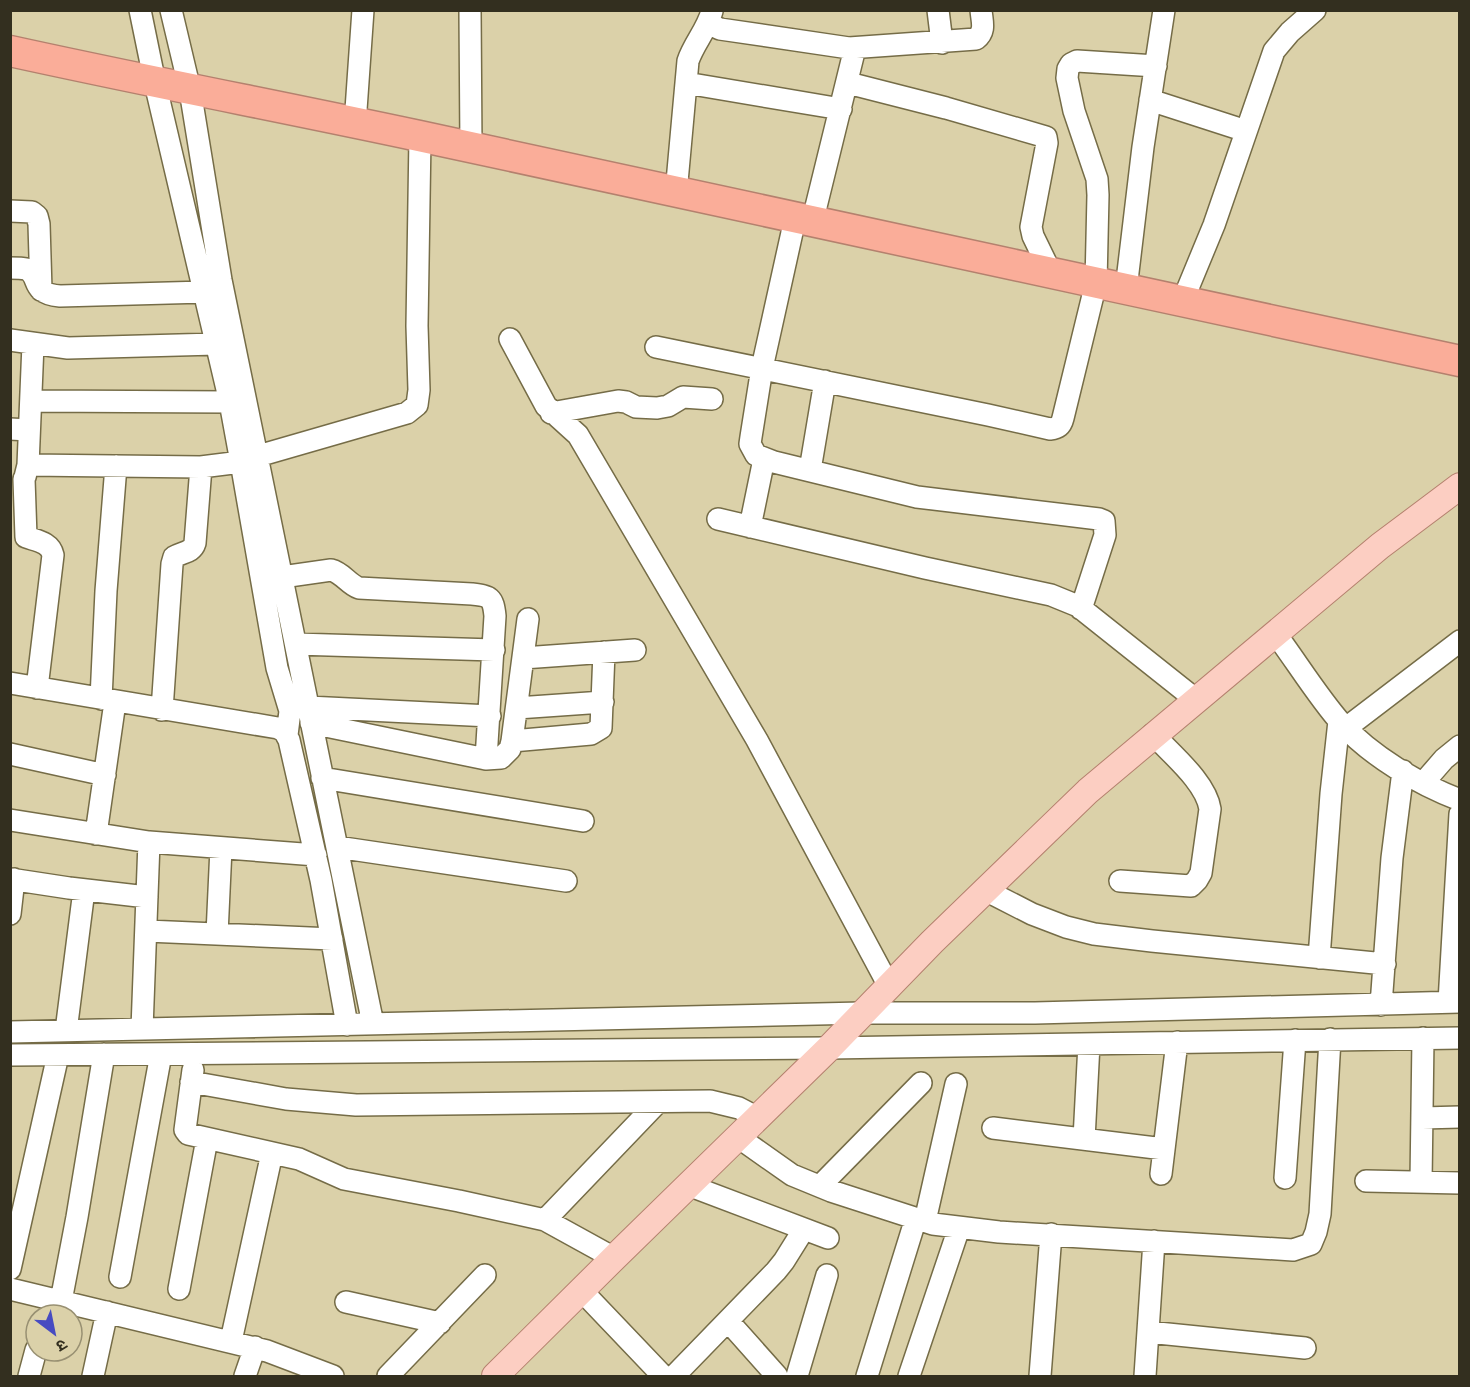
<svg xmlns="http://www.w3.org/2000/svg" width="1470" height="1387" font-family="'PT Sans Narrow','Noto Sans Devanagari',sans-serif">
<rect width="100%" height="100%" fill="#dbd1a9"/>
<g fill="none" stroke-linecap="round" stroke-linejoin="round">
<defs>
<path id="minor" d="M 171,10 L 190,90 L 221,280 L 373,1024
M 470,10 L 471,149
M 938,10 L 942,43
M 709,24 L 720,29 L 849,48 L 976,39 C 986,31 982,22 981,10
M 686,83 L 841,109
M 848,83 L 946,108 L 1046,137 L 1047,143 L 1031,227 L 1033,236 L 1051,273
M 1150,100 L 1246,131
M 355,124 L 363,10
M 676,193 L 688,61 C 694,43 707,30 712,11
M 10,211 L 32,212 L 37,216 L 39,224 L 41,290
M 795,219 L 762,368 L 751,437 L 750,444 L 756,455 L 774,462 L 917,497 L 1099,519 L 1104,521 L 1105,535 L 1081,609
M 812,223 L 855,48
M 10,268 C 15,268 22,268 26,269 C 42,276 28,293 60,296 L 205,292
M 1126,289 L 1143,147 L 1164,10
M 1183,300 L 1214,225 L 1274,51 L 1290,32 L 1315,10
M 510,339 L 546,406 L 578,435 L 706,653 L 757,740 L 889,986
M 10,340 L 68,348 L 216,344
M 656,347 L 988,415 L 1050,429 C 1058,428 1061,426 1063,418 L 1096,283 L 1098,195 L 1097,179 L 1074,111 L 1067,78 L 1068,69 L 1071,64 L 1077,61 L 1156,66
M 31,401 L 230,402
M 551,413 L 618,401 L 626,402 L 636,407 L 657,408 L 668,406 L 683,397 L 712,399
M 10,429 L 29,430
M 258,456 L 407,413 L 417,405 L 419,390 L 417,326 L 420,137
M 241,462 L 277,668 L 290,711 L 287,735
M 28,465 L 201,467 L 241,462 L 230,402 L 155,83 L 140,10
M 810,470 L 825,381
M 25,477 L 28,465 L 33,344
M 24,479 L 26,537 C 37,541 50,542 53,555 L 37,688
M 718,519 L 925,568 L 1051,595 L 1078,606 L 1195,699
M 750,527 L 764,459
M 282,577 L 331,570 C 343,573 348,584 359,588 L 472,594 C 490,596 493,597 495,616 L 486,759
M 1275,633 C 1296,661 1318,697 1341,723 C 1371,756 1418,784 1460,800
M 296,644 L 494,650
M 523,658 L 635,650
M 10,683 L 278,728 L 284,731 L 289,740 L 321,880 L 347,1025
M 101,699 L 106,591 L 116,466
M 308,707 L 490,716
M 517,708 L 603,702
M 162,710 L 172,564 L 174,557 C 182,552 192,553 195,543 L 201,467
M 311,723 L 486,759 L 501,758 L 510,749 L 512,741 L 528,619
M 1346,728 L 1460,641
M 512,741 L 591,734 L 601,728 L 604,652
M 10,754 L 105,775
M 322,778 L 583,821
M 1424,782 L 1444,759 L 1460,746
M 10,820 L 149,842 L 316,855
M 96,834 L 115,702
M 337,847 L 566,881
M 10,879 L 69,888 L 147,897
M 1120,881 L 1191,886 L 1197,880 L 1201,873 L 1210,809 C 1206,782 1171,754 1153,734
M 985,890 L 1032,914 L 1066,927 L 1094,934 L 1152,941 L 1385,964
M 10,914 L 14,879
M 147,931 L 332,939
M 217,934 L 221,848
M 1319,958 L 1331,794 L 1339,721
M 1449,1002 L 1460,814
M 1381,1005 L 1392,858 L 1403,771
M 142,1029 L 149,842
M 66,1031 L 84,890
M 10,1032 L 862,1013 L 1035,1013 L 1460,1002
M 10,1055 L 829,1048 L 1460,1038
M 193,1070 L 185,1130 L 188,1134 L 299,1159 L 344,1179 L 459,1201 L 545,1220 L 614,1258
M 191,1082 L 286,1099 L 356,1105 L 710,1101 L 739,1108 L 758,1118
M 1422,1118 L 1460,1117
M 993,1128 L 1164,1149
M 738,1137 L 792,1175 L 831,1191 L 933,1224 L 999,1232 L 1293,1250 L 1311,1244 L 1316,1232 L 1320,1214 L 1330,1039
M 1084,1139 L 1089,1044
M 1161,1174 L 1177,1042
M 1285,1178 L 1295,1040
M 1366,1181 L 1460,1183
M 1421,1182 L 1423,1038
M 688,1185 L 828,1238
M 820,1186 L 921,1083
M 545,1220 L 658,1102
M 925,1221 L 956,1084
M 10,1269 L 58,1055
M 120,1277 L 161,1054
M 10,1289 L 267,1351 L 333,1376
M 179,1289 L 207,1139
M 581,1290 L 663,1376
M 61,1301 L 77,1217 L 104,1054
M 346,1302 L 440,1323
M 728,1321 L 777,1376
M 1148,1332 L 1305,1348
M 231,1341 L 272,1153
M 29,1376 L 36,1350
M 93,1376 L 107,1312
M 245,1376 L 255,1347
M 388,1376 L 485,1275
M 674,1376 L 776,1271 L 784,1261 L 804,1229
M 797,1376 L 827,1275
M 867,1376 L 916,1218
M 909,1376 L 959,1228
M 1040,1376 L 1051,1234
M 1145,1376 L 1154,1241"/>
<path id="major" d="M 495,1376 L 614,1258 L 829,1048 L 932,942 L 1088,791 L 1380,546 L 1460,486"/>
<path id="highway" d="M 10,51 C 146,81 283,107 419,136 C 766,212 1113,286 1460,361"/>
</defs>
<use href="#minor" stroke="#756c47" stroke-width="24"/>
<use href="#major" stroke="#b4816e" stroke-width="28"/>
<use href="#highway" stroke="#b4816e" stroke-width="33"/>
<use href="#minor" stroke="#fff" stroke-width="21"/>
<use href="#major" stroke="#fccec2" stroke-width="26"/>
<use href="#highway" stroke="#faad99" stroke-width="30"/>
</g>
<rect width="1470" height="1387" fill="none" stroke="#332f1f" stroke-width="24"/>
<g transform="translate(54 1333) rotate(148)"><circle r="28" fill="#dbd1a9" stroke="#989072" stroke-width="1.5"/>
<path d="M0-4.5L10 22L0 15L-10 22Z" fill="#474bc1"/>
<text y="-9" font-size="16" font-weight="bold" text-anchor="middle" fill="#332f1f">उ</text>
</g>
</svg>
